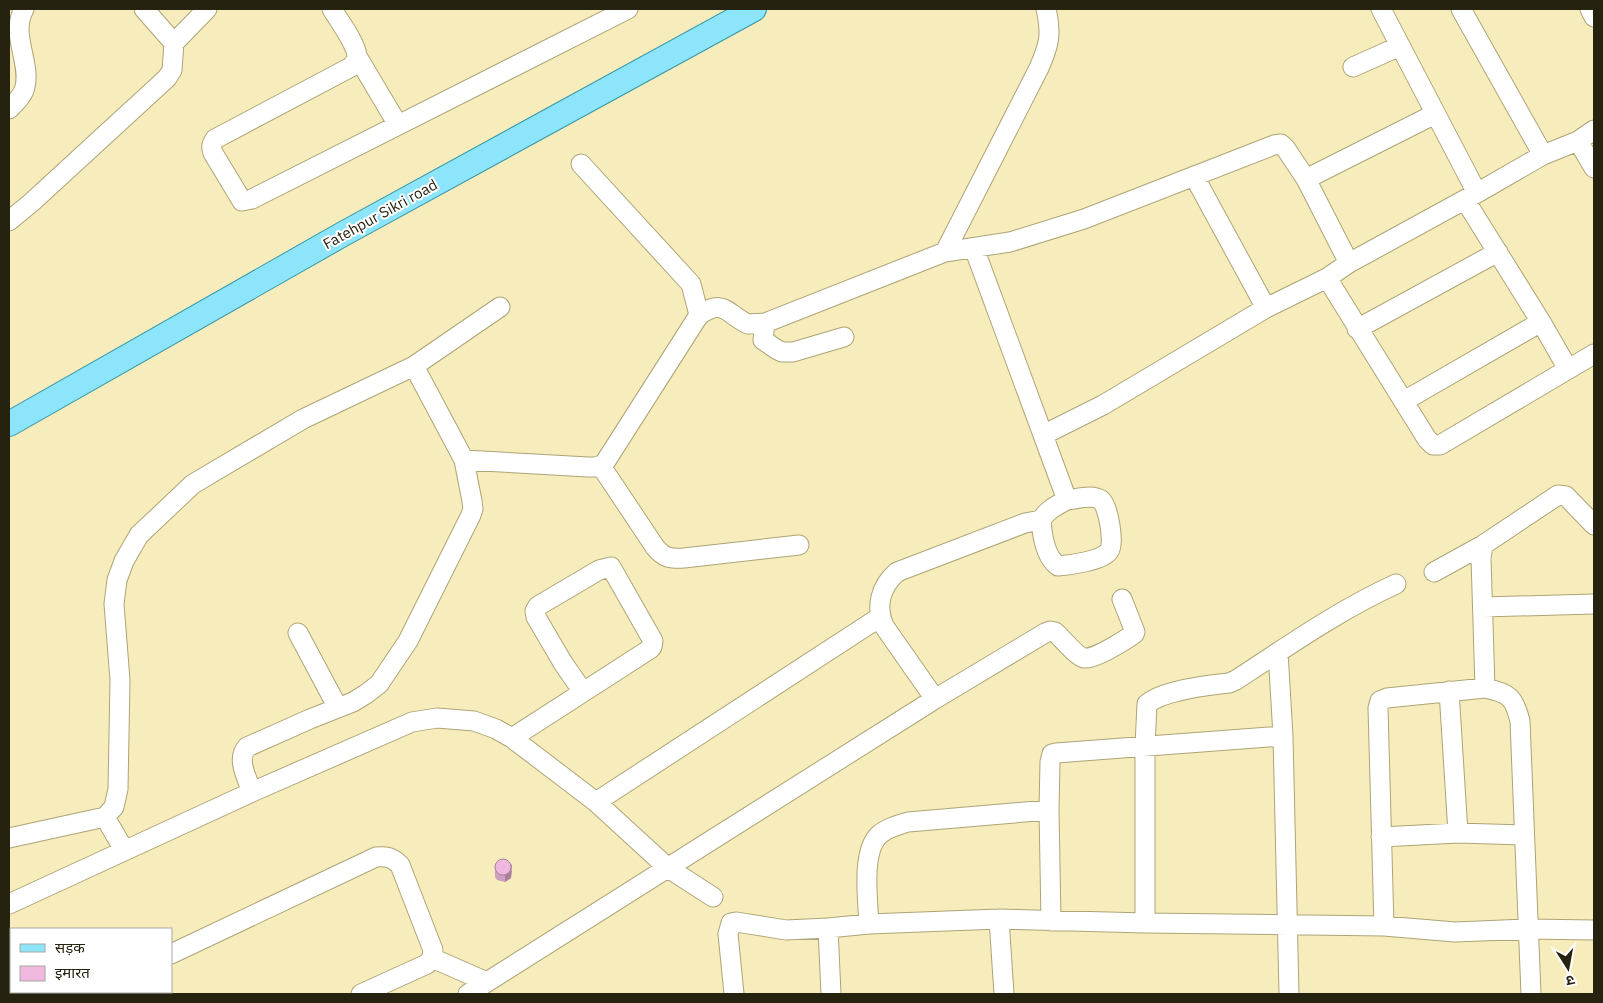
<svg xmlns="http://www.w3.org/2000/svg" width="1603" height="1003" font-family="'IBM Plex Sans','Noto Sans Devanagari',sans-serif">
<rect width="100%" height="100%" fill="#f6ecbc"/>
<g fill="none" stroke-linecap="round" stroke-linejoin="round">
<defs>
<path id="minor" d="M 332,9 C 339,21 356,43 357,56 C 357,61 354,63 351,67 L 215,139 C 211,145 211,147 213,153 L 242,201 L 252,199 L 628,9
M 1381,9 L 1477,193
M 1461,9 L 1543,155
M 1590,9 L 1594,17
M 174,43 L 207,9
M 357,56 L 398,125
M 1353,67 L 1400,46
M 9,109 C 15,103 23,96 25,87 C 31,62 10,34 24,9
M 1578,141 L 1594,168
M 581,164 L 691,284 L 699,315
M 1194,176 L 1266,308
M 1306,179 L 1435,114
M 1465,200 L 1541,322 L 1568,369
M 9,221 L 32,202 L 167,78 L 172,70 L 174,43 L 144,9
M 974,248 L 1067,500 C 1077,499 1092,494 1101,500 C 1108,505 1115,544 1109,551 C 1102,561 1070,565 1058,566 C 1045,557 1042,534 1041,520
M 945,252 L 1039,68 C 1049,45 1052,35 1046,9
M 1327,278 L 1427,439 L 1433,445 L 1440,445 L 1594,354
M 765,323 L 945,252 L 1010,242 L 1084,219 L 1274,145 L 1281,144 L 1286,149 L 1306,179 L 1349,263
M 1357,329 L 1498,252
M 1404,401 L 1541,322
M 1043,435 L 1103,405 L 1266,308 L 1327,278 L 1349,263 L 1477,193 L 1543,155 L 1578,141 L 1594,130
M 464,460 L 588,467 L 596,467 L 604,464 L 699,315 C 725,298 726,314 748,324 L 765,323 L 763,340 L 776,349 L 782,352 L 793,352 L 844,337
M 601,466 L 655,547 C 664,558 670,559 684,558 L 799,545
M 1067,500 C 1057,505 1047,510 1041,520 L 1025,523 L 897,572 C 881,586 875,606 884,626 L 935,699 L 1045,633 L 1050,631 L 1055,632 C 1062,638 1076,656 1084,658 C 1094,660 1125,640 1134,634 L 1135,632 L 1122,599
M 1483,545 L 1481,558 L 1485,688
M 1434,572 L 1483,545 L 1558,495 L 1566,496 L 1594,525
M 1483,607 L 1594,604
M 298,633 L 338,708
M 1278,652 L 1283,736 L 1289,994
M 1449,691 L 1458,833
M 512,738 L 650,649 L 652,647 L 653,641 L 611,567 L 599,570 L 538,606 L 535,611 L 536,617 L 563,663 L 583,692
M 252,792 C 247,778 236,759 247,747 L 310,719 L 353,702 L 366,694 L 379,684 L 408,641 L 471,515 L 473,509 L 472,501 L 464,460 L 414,366 L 500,307
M 596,802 L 880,617
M 105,817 L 124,850
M 1381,837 L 1458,833 L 1524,835
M 9,838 L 105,817 L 114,807 L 118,789 L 120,680 L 114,604 L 117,580 L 124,561 L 139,535 L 193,484 L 303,419 L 414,366
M 9,904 L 252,792 L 412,722 L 437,718 L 474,721 L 496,729 L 512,738 L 596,802 L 668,868 L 713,897
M 999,919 L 1004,994
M 1051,921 L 1049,810 L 1050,762 L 1052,754 L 1056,753 L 1283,736
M 1145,923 L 1145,746 L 1147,704 C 1162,691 1208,685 1229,683 L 1236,680 C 1288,646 1339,610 1396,584
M 869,924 C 868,901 861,852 879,835 C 887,828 898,825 908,822 L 1049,810
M 1384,926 L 1378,708 L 1380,701 L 1387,698 L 1485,688 C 1509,693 1514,697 1520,721 L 1531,994
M 828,928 L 831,994
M 171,954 L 376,857 C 386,856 392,857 400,865 L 433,950 L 432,958 L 427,964 L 361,994
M 432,958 L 487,982
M 87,994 L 93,992
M 468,994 L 935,699
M 734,994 L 728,934 L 731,923 L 736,922 L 786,930 L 828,928 L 869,924 L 999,919 L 1145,923 L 1384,926 L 1455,932 L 1529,929 L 1594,930"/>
<path id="major" d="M 9,424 L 343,234 L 754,9"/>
</defs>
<use href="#minor" stroke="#ada476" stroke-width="21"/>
<use href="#major" stroke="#3696a6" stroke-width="26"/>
<use href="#minor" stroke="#fff" stroke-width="19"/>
<use href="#major" stroke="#8ce5fb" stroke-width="24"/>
</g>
<path fill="#ce9ebf" d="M 495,864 L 512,871 L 511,878 L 505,882 L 497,880 L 495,877 Z"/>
<path fill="#a8819b" d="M 512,864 L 511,878 L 505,882 L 505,875 Z"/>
<path fill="#f0b8de" stroke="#a8819b" d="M495 867a8 8 0 1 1 16 0a8 8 0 1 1-16 0Z"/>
<g text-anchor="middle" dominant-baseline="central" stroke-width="4" stroke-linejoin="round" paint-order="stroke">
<g font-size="15" fill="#25220f" stroke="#fff">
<text transform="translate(380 214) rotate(-29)">Fatehpur Sikri road</text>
</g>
</g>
<rect width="1603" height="1003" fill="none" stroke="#25220f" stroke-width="20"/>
<rect x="10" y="928" width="162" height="65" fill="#ffffff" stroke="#a8a79f"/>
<rect x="20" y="944" width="25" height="8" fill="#8ce5fb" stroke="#a8a79f"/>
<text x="55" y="953" font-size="15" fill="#25220f">सड़क</text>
<rect x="20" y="966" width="25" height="15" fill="#f0b8de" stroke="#a8a79f"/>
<text x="55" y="978" font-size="15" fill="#25220f">इमारत</text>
<g transform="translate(1568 968) rotate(169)" stroke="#ffffff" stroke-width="4" paint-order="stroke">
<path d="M0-4L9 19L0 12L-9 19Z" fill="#25220f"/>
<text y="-8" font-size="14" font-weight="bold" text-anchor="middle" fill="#25220f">उ</text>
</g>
</svg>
